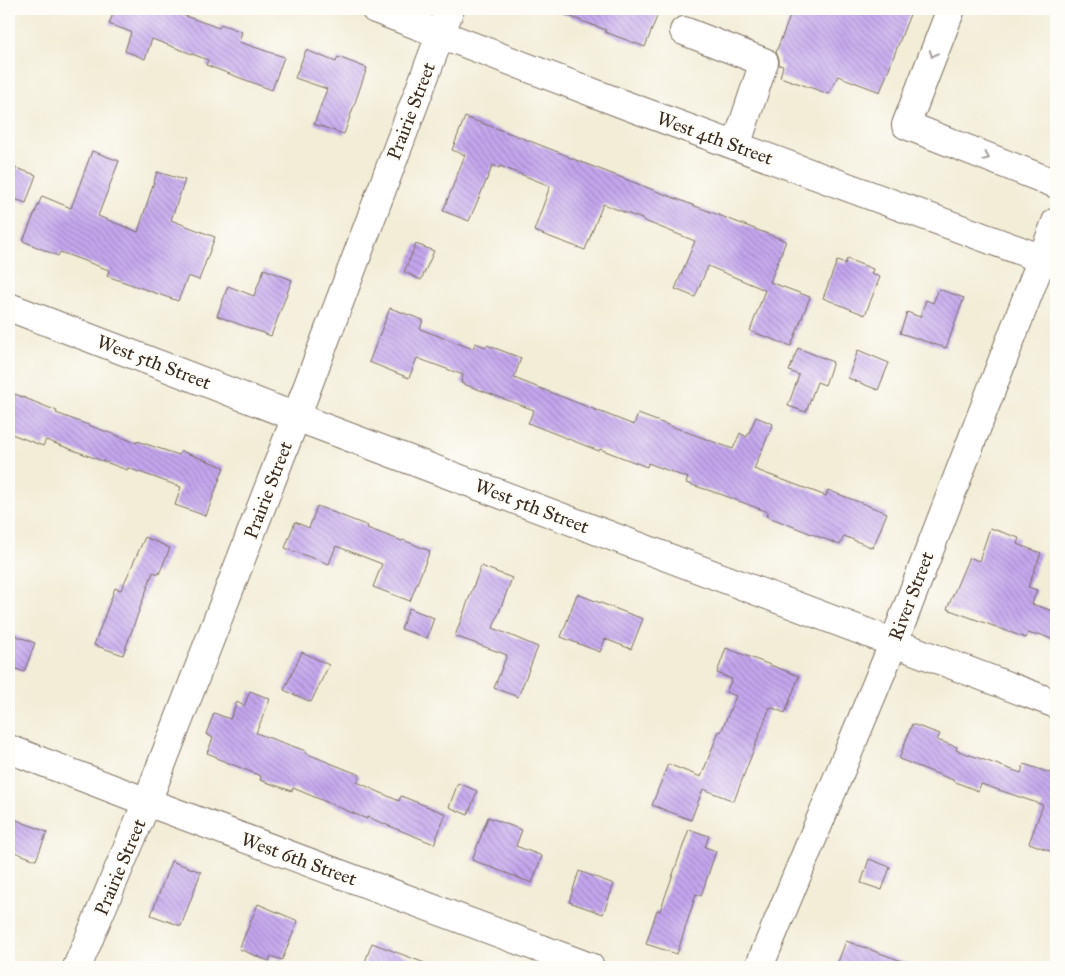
<svg xmlns="http://www.w3.org/2000/svg" width="1065" height="976" font-family="'IM FELL Great Primer',serif">
<defs>
<pattern id="building-back-hatch" width="6" height="6" patternUnits="userSpaceOnUse" patternTransform="scale(1.25)"><rect width="6" height="6" fill="#c4a6ee"/><path d="M-1 5l2 2M0 0l6 6M5-1l2 2" fill="none" stroke="#a087c0"/></pattern>
</defs>
<rect width="100%" height="100%" fill="#fdfcf7"/>
<filter id="ink" filterUnits="userSpaceOnUse"><feTurbulence type="fractalNoise" baseFrequency=".02" numOctaves="2"/><feDisplacementMap in="SourceGraphic" scale="10" xChannelSelector="R" yChannelSelector="G"/><feConvolveMatrix kernelMatrix="1 2 1 2 8 2 1 2 1" color-interpolation-filters="sRGB"/></filter>
<filter id="wash" filterUnits="userSpaceOnUse"><feTurbulence type="fractalNoise" baseFrequency=".0096" numOctaves="4" result="noise"/><feDisplacementMap in="SourceGraphic" scale="20" xChannelSelector="R" yChannelSelector="G"/><feGaussianBlur stdDeviation="1.12" result="paint"/><feColorMatrix in="noise" values="0 0 0 0 0 0 0 0 0 0 0 0 0 0 0 0 0 1.4 0 .05"/><feComposite in="paint" operator="in"/></filter>
<g filter="url(#wash)">
<rect width="100%" height="100%" fill="#f2edd7"/>
<g id="blocks">
<path fill="url(#building-back-hatch)" d="M 115,9 L 166,9 L 219,28 L 221,24 L 242,32 L 239,42 L 284,57 L 272,90 L 206,65 L 208,60 L 152,39 L 145,59 L 125,51 L 131,32 L 109,24 Z
M 555,9 L 660,9 L 645,47 L 605,32 L 606,30 L 555,11 Z
M 793,9 L 912,9 L 880,92 L 838,76 L 829,94 L 780,77 L 783,66 L 779,65 L 779,59 L 776,52 Z
M 306,50 L 336,62 L 338,57 L 367,68 L 344,134 L 314,124 L 327,89 L 295,78 Z
M 465,117 L 512,134 L 568,156 L 568,157 L 786,241 L 770,282 L 810,297 L 791,346 L 750,331 L 765,290 L 708,266 L 695,297 L 675,289 L 695,241 L 642,220 L 642,219 L 603,204 L 585,250 L 534,231 L 550,186 L 500,166 L 499,168 L 493,165 L 469,221 L 443,211 L 465,155 L 452,150 Z
M 92,151 L 119,161 L 98,216 L 138,232 L 157,172 L 185,180 L 171,220 L 215,237 L 199,280 L 188,276 L 178,301 L 107,276 L 109,270 L 60,252 L 58,256 L 23,241 L 42,196 L 71,208 Z
M 16,168 L 36,175 L 26,203 L 9,197 L 9,190 Z
M 416,244 L 434,251 L 421,280 L 404,272 Z
M 847,259 L 873,269 L 871,274 L 880,277 L 865,315 L 823,298 L 837,261 L 845,264 Z
M 264,269 L 292,280 L 271,336 L 217,316 L 228,286 L 254,296 Z
M 939,289 L 964,298 L 946,348 L 900,333 L 907,312 L 920,317 L 926,300 L 933,303 Z
M 390,308 L 423,320 L 420,329 L 473,349 L 475,343 L 486,347 L 487,345 L 521,358 L 514,378 L 634,425 L 638,414 L 733,449 L 740,433 L 747,437 L 756,417 L 773,424 L 754,469 L 826,496 L 828,490 L 887,513 L 873,548 L 844,536 L 840,545 L 766,516 L 768,512 L 720,494 L 686,483 L 688,478 L 648,463 L 647,467 L 600,449 L 599,451 L 528,423 L 534,410 L 461,383 L 463,375 L 417,358 L 409,378 L 369,362 Z
M 798,348 L 833,362 L 825,385 L 817,382 L 806,412 L 788,406 L 799,375 L 789,371 Z
M 858,350 L 889,363 L 878,390 L 848,378 Z
M 15,394 L 57,411 L 56,413 L 137,443 L 137,441 L 179,455 L 181,451 L 224,467 L 206,516 L 175,505 L 181,487 L 128,468 L 127,470 L 46,440 L 43,446 L 9,433 L 9,410 Z
M 317,506 L 368,526 L 367,528 L 402,541 L 403,540 L 430,551 L 410,601 L 373,587 L 382,564 L 336,546 L 329,564 L 285,548 L 295,522 L 309,528 Z
M 990,528 L 1019,538 L 1017,544 L 1041,553 L 1028,587 L 1037,590 L 1032,604 L 1056,612 L 1056,641 L 1039,634 L 1038,636 L 1028,633 L 1026,638 L 947,609 L 969,557 L 979,561 Z
M 145,537 L 170,548 L 159,574 L 153,572 L 123,655 L 94,645 L 115,588 L 121,590 Z
M 481,566 L 512,578 L 493,628 L 538,647 L 518,697 L 494,688 L 507,655 L 455,636 Z
M 577,594 L 643,619 L 631,649 L 605,639 L 600,652 L 561,637 Z
M 409,608 L 434,618 L 427,638 L 401,629 Z
M 9,633 L 35,643 L 24,672 L 9,666 Z
M 726,648 L 799,676 L 785,713 L 770,707 L 734,801 L 703,789 L 691,820 L 652,805 L 668,764 L 701,777 L 719,731 L 721,732 L 736,696 L 726,692 L 732,679 L 717,673 Z
M 302,652 L 329,665 L 311,702 L 284,690 Z
M 250,691 L 270,699 L 256,733 L 306,751 L 305,753 L 360,775 L 357,782 L 399,801 L 401,796 L 446,814 L 434,844 L 367,817 L 367,819 L 293,788 L 292,791 L 260,780 L 261,776 L 216,758 L 217,757 L 207,753 L 213,738 L 206,734 L 214,713 L 230,719 L 237,702 L 244,706 Z
M 912,724 L 940,734 L 937,740 L 957,747 L 956,750 L 1021,773 L 1024,764 L 1056,775 L 1056,853 L 1029,843 L 1043,805 L 981,784 L 978,791 L 953,781 L 953,780 L 899,759 Z
M 458,783 L 477,791 L 468,815 L 449,807 Z
M 9,817 L 47,832 L 36,860 L 9,850 Z
M 488,817 L 522,830 L 516,846 L 542,856 L 532,883 L 472,860 Z
M 689,829 L 709,836 L 705,847 L 716,851 L 701,896 L 696,894 L 677,954 L 646,944 L 657,910 L 660,911 Z
M 869,859 L 890,867 L 882,890 L 861,883 Z
M 171,861 L 201,872 L 181,926 L 151,915 Z
M 579,871 L 614,884 L 603,914 L 569,902 Z
M 258,904 L 298,921 L 282,960 L 271,956 L 269,961 L 239,949 Z
M 846,941 L 913,965 L 913,967 L 836,967 Z
M 372,943 L 430,965 L 430,967 L 363,967 Z"/>
</g>
</g>
<g filter="url(#ink)">
<use href="#blocks" fill-opacity="0" stroke="#7b6e5f" stroke-width="1"/>
<g fill="none" stroke-linecap="round" stroke-linejoin="round">
<defs>
<path id="minor" d="M 375,9 L 628,106 L 1056,264
M 951,9 L 906,125 L 1056,184
M 684,31 L 764,62 L 736,146
M 9,307 L 296,417 L 1056,704
M 9,749 L 147,802 L 590,967
M 77,967 L 147,802 L 296,417 L 450,9
M 759,967 L 894,642 L 1056,222"/>
</defs>
<use href="#minor" stroke="#7b6e5f" stroke-width="30"/>
<use href="#minor" stroke="#fff" stroke-width="28"/>
</g>
<defs><path id="oneway-chevron" d="M-2-3.5L2.5 0L-2 3.5" fill="none" stroke-width="1.6" stroke-linecap="round" stroke-linejoin="round" transform="scale(1.25)"/></defs>
<g stroke="#a79f9a">
<use href="#oneway-chevron" transform="translate(933 54) rotate(111)"/>
<use href="#oneway-chevron" transform="translate(986 157) rotate(22)"/>
</g>
</g>
<g text-anchor="middle" dominant-baseline="central" stroke-width="4" stroke-linejoin="round" paint-order="stroke">
<g font-size="19" fill="#3b2a1e" stroke="#fdfcf7">
<text transform="translate(411 111) rotate(-69)">Prairie Street</text>
<text transform="translate(715 138) rotate(20)">West 4th Street</text>
<text transform="translate(154 362) rotate(21)">West 5th Street</text>
<text transform="translate(268 490) rotate(-69)">Prairie Street</text>
<text transform="translate(532 506) rotate(21)">West 5th Street</text>
<text transform="translate(911 596) rotate(-69)">River Street</text>
<text transform="translate(299 859) rotate(20)">West 6th Street</text>
<text transform="translate(120 867) rotate(-67)">Prairie Street</text>
</g>
</g>
<rect width="1065" height="976" fill="none" stroke="#fdfcf7" stroke-width="30"/>
</svg>
